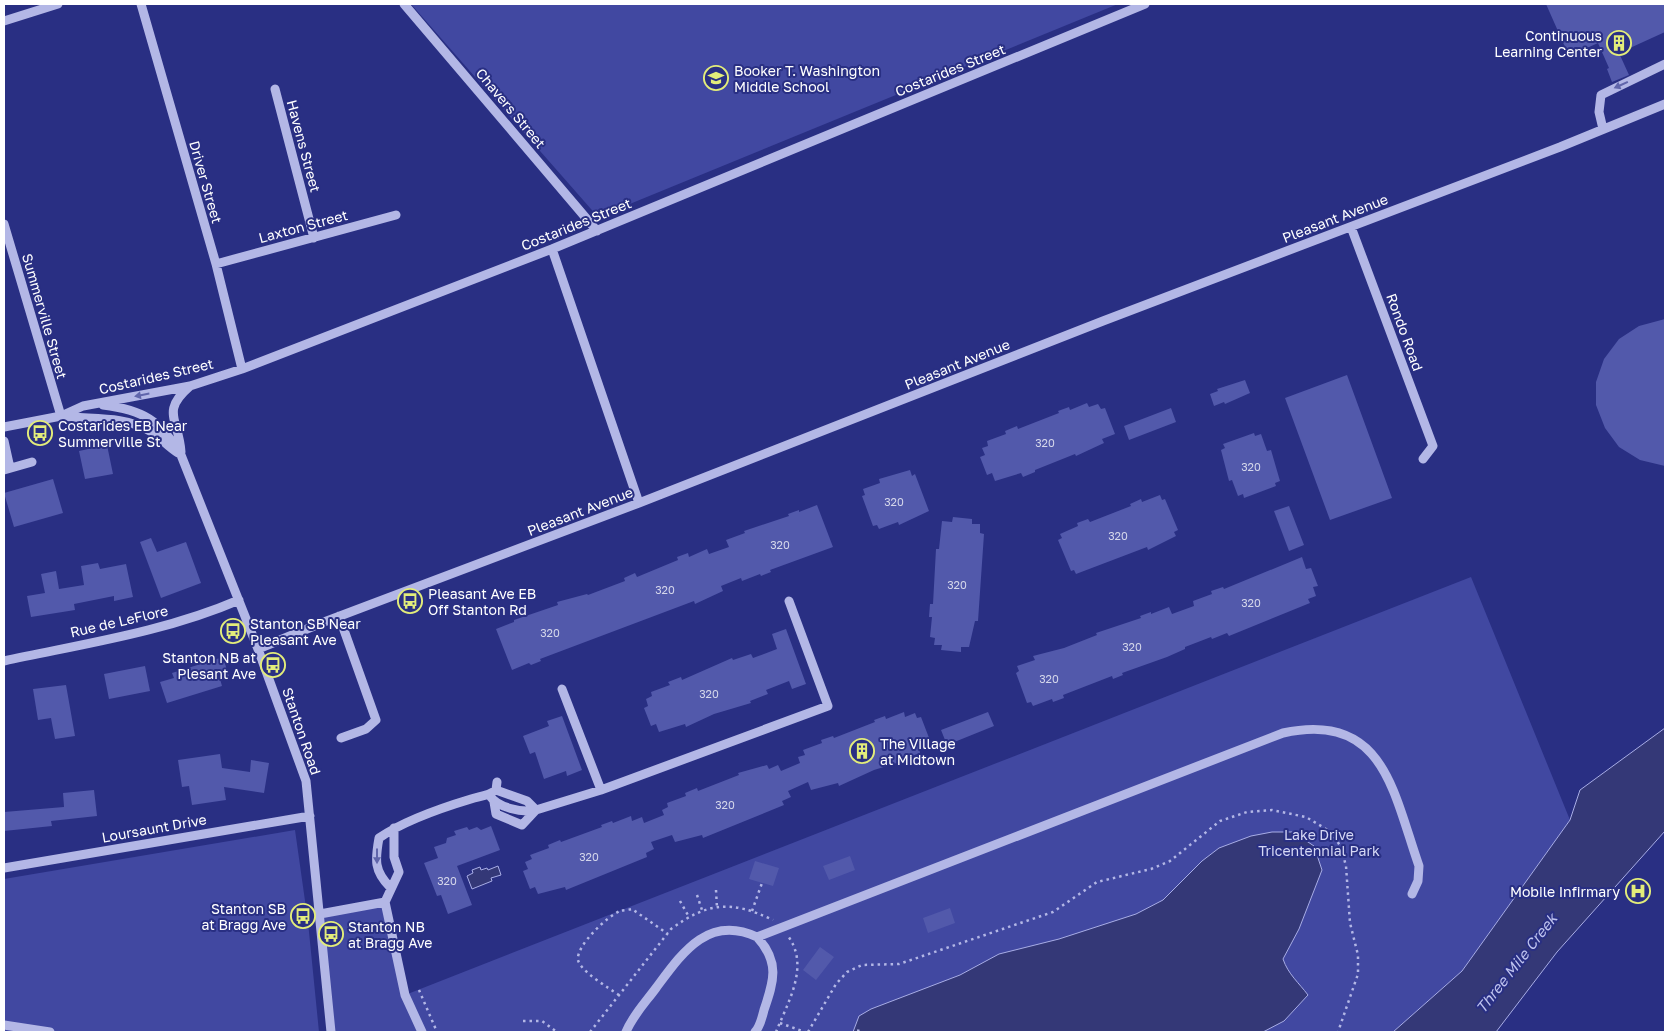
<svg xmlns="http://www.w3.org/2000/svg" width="1669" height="1036" font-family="'Golos Text',sans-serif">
<rect width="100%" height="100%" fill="#292f83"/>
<path fill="#4148a1" d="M 411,4 L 1118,4 L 598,217 Z
M 1471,577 L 1570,820 L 1462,971 L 1393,1032 L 331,1032 L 320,914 L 385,902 L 405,995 Z
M 295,830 L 308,922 L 319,1032 L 4,1032 L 4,879 Z"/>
<path fill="#343877" stroke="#a8ade6" d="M 1665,728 L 1665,831 L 1557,952 L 1496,1032 L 1393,1032 L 1462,971 L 1570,820 L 1580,790 Z
M 1272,832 L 1293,832 L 1314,846 L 1322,870 L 1299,929 L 1283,959 C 1288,974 1299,983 1308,995 L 1284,1021 L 1263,1032 L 853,1032 L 859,1016 L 871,1009 L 960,975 L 999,954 L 1059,939 L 1136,914 L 1163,900 L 1202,861 L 1219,848 L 1251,836 Z
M 498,866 L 501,875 L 491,878 L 492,881 L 472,889 L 467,876 L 473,873 L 472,870 L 480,867 L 481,870 L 487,868 L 488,870 Z"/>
<path fill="#5259ab" d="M 1546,4 L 1665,4 L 1665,32 L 1619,53 L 1629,75 L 1612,82 L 1607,69 L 1609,68 L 1598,43 L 1569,56 Z
M 1665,319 L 1665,466 L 1640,460 L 1619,447 L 1605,428 L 1596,405 L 1596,382 L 1604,359 L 1619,339 L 1639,326 Z
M 1347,375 L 1392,498 L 1330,520 L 1285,398 Z
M 1245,380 L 1250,393 L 1225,404 L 1224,402 L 1214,406 L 1210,394 L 1218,391 L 1217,389 Z
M 1087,403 L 1089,407 L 1098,404 L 1101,409 L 1105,408 L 1115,434 L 1102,439 L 1104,443 L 1076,456 L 1075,454 L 1035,470 L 1035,472 L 1023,477 L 1021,473 L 995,481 L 992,473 L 987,475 L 980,457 L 985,455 L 982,448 L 988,446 L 987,441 L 1006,434 L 1005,431 L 1017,426 L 1018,429 L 1059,413 L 1058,411 L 1069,407 L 1070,410 Z
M 1171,408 L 1176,422 L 1129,440 L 1124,426 Z
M 1254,433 L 1255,436 L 1261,434 L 1267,451 L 1271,450 L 1280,481 L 1275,483 L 1276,486 L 1244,498 L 1243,494 L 1238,496 L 1232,480 L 1229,481 L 1221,450 L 1225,448 L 1223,444 Z
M 107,445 L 113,474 L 85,479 L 79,451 Z
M 910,470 L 912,476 L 915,474 L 929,511 L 899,525 L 898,522 L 879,529 L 877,525 L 873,526 L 862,496 L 865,495 L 863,489 L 880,483 L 879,479 Z
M 53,479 L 63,513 L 14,527 L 4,493 Z
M 1160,495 L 1162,500 L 1165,499 L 1178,530 L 1174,532 L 1176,536 L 1148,550 L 1147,547 L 1076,574 L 1074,570 L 1071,571 L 1058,540 L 1062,538 L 1060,534 L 1078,526 L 1077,523 L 1088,519 L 1090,522 L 1131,506 L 1130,504 L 1141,499 L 1142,502 Z
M 817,505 L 833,547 L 770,570 L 771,572 L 761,576 L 760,574 L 742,581 L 741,578 L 721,586 L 723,591 L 695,604 L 694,601 L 540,659 L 541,661 L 531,665 L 529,663 L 512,670 L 496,629 L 514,622 L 514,620 L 558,605 L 557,602 L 587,594 L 588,595 L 625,581 L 624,578 L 635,573 L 637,577 L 678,560 L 677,557 L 688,553 L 689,557 L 707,549 L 709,554 L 729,547 L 726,540 L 745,533 L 744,531 L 789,516 L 788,514 L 799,510 L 799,512 Z
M 1289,506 L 1304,545 L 1289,551 L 1274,511 Z
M 953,517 L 972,519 L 972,524 L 980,524 L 980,533 L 984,534 L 978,621 L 975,621 L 969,647 L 961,647 L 961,652 L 941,650 L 942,645 L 934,645 L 935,638 L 930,637 L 932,617 L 929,617 L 930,604 L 933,604 L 936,549 L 939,549 L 942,521 L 952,522 Z
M 151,538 L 157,552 L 186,542 L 201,583 L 161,598 L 140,542 Z
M 1302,557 L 1306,569 L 1311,568 L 1318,586 L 1313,587 L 1316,596 L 1308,599 L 1310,603 L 1229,636 L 1227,633 L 1212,639 L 1211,637 L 1185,647 L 1185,649 L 1167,657 L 1122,673 L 1123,675 L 1113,679 L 1112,676 L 1063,695 L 1064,698 L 1053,702 L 1052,699 L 1033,706 L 1031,702 L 1027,703 L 1016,673 L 1019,671 L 1017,666 L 1035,660 L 1033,656 L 1064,648 L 1097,635 L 1096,633 L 1141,618 L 1140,616 L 1151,612 L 1151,614 L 1169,607 L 1172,614 L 1194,606 L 1193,601 L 1212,594 L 1211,591 L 1223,587 L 1224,589 Z
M 98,563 L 100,569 L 126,564 L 133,597 L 114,601 L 114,596 L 74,604 L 75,610 L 31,617 L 27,596 L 45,593 L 41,574 L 56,571 L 59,589 L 84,585 L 81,566 Z
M 786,629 L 806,684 L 792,689 L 789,681 L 766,690 L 768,694 L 750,701 L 751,703 L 714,714 L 686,727 L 685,724 L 659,732 L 656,724 L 651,726 L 644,708 L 648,706 L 646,699 L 652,696 L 651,692 L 670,685 L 668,682 L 681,677 L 682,680 L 732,658 L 733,660 L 751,654 L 753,658 L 777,649 L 772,634 Z
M 223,657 L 229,677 L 220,679 L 222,686 L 167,703 L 160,682 L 174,678 L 172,673 Z
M 145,666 L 150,691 L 109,699 L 104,674 Z
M 66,685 L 75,736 L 55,739 L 51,718 L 38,720 L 33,689 Z
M 904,712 L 905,717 L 915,713 L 917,718 L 921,717 L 931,743 L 919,748 L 920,753 L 903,759 L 903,761 L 874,770 L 839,786 L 838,783 L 811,790 L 808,782 L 788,791 L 791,797 L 782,801 L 784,805 L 703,838 L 702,835 L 675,842 L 672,835 L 651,842 L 654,849 L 646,853 L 647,857 L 566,890 L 565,887 L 538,894 L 535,887 L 530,889 L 523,871 L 528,869 L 525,862 L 532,859 L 530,855 L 549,848 L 548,845 L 560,840 L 561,842 L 602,827 L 601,825 L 612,821 L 613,823 L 631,816 L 632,821 L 642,817 L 644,823 L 664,815 L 662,810 L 668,807 L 667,803 L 686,796 L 685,793 L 697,788 L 698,791 L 739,775 L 738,773 L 767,765 L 769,769 L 778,765 L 781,771 L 800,763 L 798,757 L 805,755 L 803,750 L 822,743 L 821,740 L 833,736 L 834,738 L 875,722 L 874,720 L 885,716 L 886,719 Z
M 988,712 L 994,726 L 947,745 L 941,730 Z
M 562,716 L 582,770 L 567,776 L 566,771 L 544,779 L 535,752 L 530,754 L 523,736 L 549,726 L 547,721 Z
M 220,754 L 222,768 L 250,772 L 251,760 L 269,763 L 264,793 L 224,787 L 226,800 L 192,805 L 189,786 L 182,787 L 178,760 Z
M 94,790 L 97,816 L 51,821 L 52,826 L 4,831 L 4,812 L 64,807 L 63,793 Z
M 491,826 L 500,850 L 457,866 L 472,905 L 448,914 L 441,895 L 437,896 L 424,863 L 438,858 L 434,847 L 446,843 L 447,838 L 456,835 L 454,831 L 467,827 L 469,830 L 477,827 L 481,830 Z
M 850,856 L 855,870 L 829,880 L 823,866 Z
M 755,861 L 779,868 L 773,886 L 749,879 Z
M 950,908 L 955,923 L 928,933 L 923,918 Z
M 820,947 L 834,957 L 816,980 L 803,970 Z"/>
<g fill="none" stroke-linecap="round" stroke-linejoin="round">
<path stroke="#b3b7e6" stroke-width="2.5" stroke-dasharray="2.5 4" stroke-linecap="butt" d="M 716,890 L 717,908
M 697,895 L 702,910
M 680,901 L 689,917
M 752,911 L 762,883
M 419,990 L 437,1032
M 619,995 C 609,988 581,972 578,960 C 576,945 608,916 620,911 C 623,910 628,910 632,909 L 668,934
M 523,1021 L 542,1021 L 557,1032
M 780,1023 L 805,1032
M 590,1032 L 671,929 C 708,902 731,900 773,920
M 776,1032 C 788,1002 810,966 788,936
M 808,1032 L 836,984 L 847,972 L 862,965 L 899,964 L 1053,912 L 1097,882 L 1151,869 L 1170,861 L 1220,821 L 1247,812 L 1272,810 L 1306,817 L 1331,832 L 1341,847 L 1346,866 L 1350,923 L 1358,955 L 1358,974 L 1338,1032
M 858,1032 L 859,1027"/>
<path stroke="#b3b7e6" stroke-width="9" d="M 141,4 L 216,264 L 242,369
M 404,4 L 597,231
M 4,21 L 58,4
M 275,89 L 314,238
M 1603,129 L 1599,112 L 1601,95 L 1665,64
M 4,224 L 61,416
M 1351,227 L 1433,446 L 1423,459
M 552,249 L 639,503
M 216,264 L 396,215
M 103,405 C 143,410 160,420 181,455 L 258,649 L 306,781 L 331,1032
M 61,416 C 91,420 122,415 150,431 C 160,437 168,447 178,453
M 4,427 L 61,416 L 83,406 L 190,386 L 242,369 L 552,249 L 1145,4
M 4,441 L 10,468
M 181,452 C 179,419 160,412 190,386
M 4,470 L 32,462
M 339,616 L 376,720 L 366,729 L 341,738
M 258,649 L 324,622 L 639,503 L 1103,321 L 1560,147 L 1665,104
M 4,661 C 82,644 165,632 239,600
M 562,689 L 601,790
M 496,790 L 527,801 L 536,810
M 489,795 C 498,808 522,813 536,810 L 601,790 L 828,706 L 789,601
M 494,802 L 496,814 L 522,825 L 536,810
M 4,868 L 310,816
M 390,887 C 374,871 375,860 379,838 C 405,820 441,808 471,799 C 481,796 488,796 496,790 L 497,782
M 385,902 L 399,872 L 394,857 L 394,828
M 320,914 L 385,902 L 405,995 L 422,1032
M 4,1025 L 50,1032
M 626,1032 C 633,1015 645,1003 656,988 C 682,953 708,914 757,937 L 1283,733 C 1384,711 1393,792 1419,866 L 1418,881 L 1412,894
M 755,1032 C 760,1027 762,1018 764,1010 C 774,981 780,962 757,937"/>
</g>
<defs><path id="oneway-solid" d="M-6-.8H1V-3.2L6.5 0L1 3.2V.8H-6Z" transform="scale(1.25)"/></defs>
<g fill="#6065ab">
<use href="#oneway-solid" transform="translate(1621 85) rotate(156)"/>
<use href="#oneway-solid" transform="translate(142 395) rotate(169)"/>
<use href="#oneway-solid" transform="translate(377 856) rotate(90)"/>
</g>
<defs>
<symbol id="building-ring" viewBox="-11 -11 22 22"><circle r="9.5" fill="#292f83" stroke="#e3ed7a" stroke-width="1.5"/><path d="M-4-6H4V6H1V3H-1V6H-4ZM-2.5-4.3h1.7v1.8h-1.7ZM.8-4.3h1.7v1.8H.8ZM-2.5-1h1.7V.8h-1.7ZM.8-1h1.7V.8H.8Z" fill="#e3ed7a"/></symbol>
<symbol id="school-ring" viewBox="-11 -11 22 22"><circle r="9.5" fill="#292f83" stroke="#e3ed7a" stroke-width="1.5"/><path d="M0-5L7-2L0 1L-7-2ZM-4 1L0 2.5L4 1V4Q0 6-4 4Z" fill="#e3ed7a"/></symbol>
<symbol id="bus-ring" viewBox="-11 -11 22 22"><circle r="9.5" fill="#292f83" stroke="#e3ed7a" stroke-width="1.5"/><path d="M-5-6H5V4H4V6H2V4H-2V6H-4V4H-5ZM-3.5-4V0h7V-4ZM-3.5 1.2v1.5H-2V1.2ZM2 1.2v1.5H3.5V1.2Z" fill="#e3ed7a"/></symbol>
<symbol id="hospital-ring" viewBox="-11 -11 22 22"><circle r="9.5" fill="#292f83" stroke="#e3ed7a" stroke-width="1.5"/><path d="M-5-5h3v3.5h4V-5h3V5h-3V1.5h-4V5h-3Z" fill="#e3ed7a"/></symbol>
</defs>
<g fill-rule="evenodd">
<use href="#building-ring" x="1605" y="29" width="28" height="28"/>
<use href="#school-ring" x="702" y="64" width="28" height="28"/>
<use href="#bus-ring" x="26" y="419" width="28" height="28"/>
<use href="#bus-ring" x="396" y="587" width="28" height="28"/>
<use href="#bus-ring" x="219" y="617" width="28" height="28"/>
<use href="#bus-ring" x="259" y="651" width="28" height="28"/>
<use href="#building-ring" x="848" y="737" width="28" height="28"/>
<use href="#hospital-ring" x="1624" y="877" width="28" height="28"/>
<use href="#bus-ring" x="289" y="902" width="28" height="28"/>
<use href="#bus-ring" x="317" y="920" width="28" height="28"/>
</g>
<g text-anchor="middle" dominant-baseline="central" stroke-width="4" stroke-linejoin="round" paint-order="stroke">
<g font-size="11" fill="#d4d6ea">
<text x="1045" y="442">320</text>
<text x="1251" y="466">320</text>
<text x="894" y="501">320</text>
<text x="1118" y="535">320</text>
<text x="780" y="544">320</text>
<text x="957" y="584">320</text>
<text x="665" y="589">320</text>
<text x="1251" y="602">320</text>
<text x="550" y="632">320</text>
<text x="1132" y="646">320</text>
<text x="1049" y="678">320</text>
<text x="709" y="693">320</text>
<text x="725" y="804">320</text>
<text x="589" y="856">320</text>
<text x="447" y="880">320</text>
</g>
<g font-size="14" fill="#fff" stroke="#292f83" text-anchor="start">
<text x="1602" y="35" text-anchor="end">Continuous<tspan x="1602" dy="16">Learning Center</tspan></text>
<text x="734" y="70">Booker T. Washington<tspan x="734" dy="16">Middle School</tspan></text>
<text x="58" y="425">Costarides EB Near<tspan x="58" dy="16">Summerville St</tspan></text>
<text x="428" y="593">Pleasant Ave EB<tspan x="428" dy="16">Off Stanton Rd</tspan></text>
<text x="250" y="623">Stanton SB Near<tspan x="250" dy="16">Pleasant Ave</tspan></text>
<text x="256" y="657" text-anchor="end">Stanton NB at<tspan x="256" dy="16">Plesant Ave</tspan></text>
<text x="880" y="743">The Village<tspan x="880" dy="16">at Midtown</tspan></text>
<text x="1620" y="891" text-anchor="end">Mobile Infirmary</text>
<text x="286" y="908" text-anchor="end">Stanton SB<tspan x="286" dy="16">at Bragg Ave</tspan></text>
<text x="348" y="926">Stanton NB<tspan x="348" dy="16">at Bragg Ave</tspan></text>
</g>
<g font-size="14" fill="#fff" stroke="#292f83">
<text transform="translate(950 70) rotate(-22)">Costarides Street</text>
<text transform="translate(511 108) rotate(50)">Chavers Street</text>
<text transform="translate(304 146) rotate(75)">Havens Street</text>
<text transform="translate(206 182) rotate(74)">Driver Street</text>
<text transform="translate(1335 218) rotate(-21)">Pleasant Avenue</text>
<text transform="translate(576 224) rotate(-22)">Costarides Street</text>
<text transform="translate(303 226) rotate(-15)">Laxton Street</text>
<text transform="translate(45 316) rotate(74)">Summerville Street</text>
<text transform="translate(1405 332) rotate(70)">Rondo Road</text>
<text transform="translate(957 364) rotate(-22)">Pleasant Avenue</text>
<text transform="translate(156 376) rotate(-13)">Costarides Street</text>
<text transform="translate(580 511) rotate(-21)">Pleasant Avenue</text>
<text transform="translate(119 621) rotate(-13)">Rue de LeFlore</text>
<text transform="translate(302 731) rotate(71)">Stanton Road</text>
<text transform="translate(154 828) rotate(-10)">Loursaunt Drive</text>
</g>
<g font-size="14" fill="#d6d8f5" stroke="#292f83">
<text x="1319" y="834">Lake Drive<tspan x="1319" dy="16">Tricentennial Park</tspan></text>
</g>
<g font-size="15" font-style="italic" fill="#bec2ee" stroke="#292f83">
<text transform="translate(1516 963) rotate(-52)">Three Mile Creek</text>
</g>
</g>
<rect width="1669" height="1036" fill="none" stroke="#ffffff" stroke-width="10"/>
</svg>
